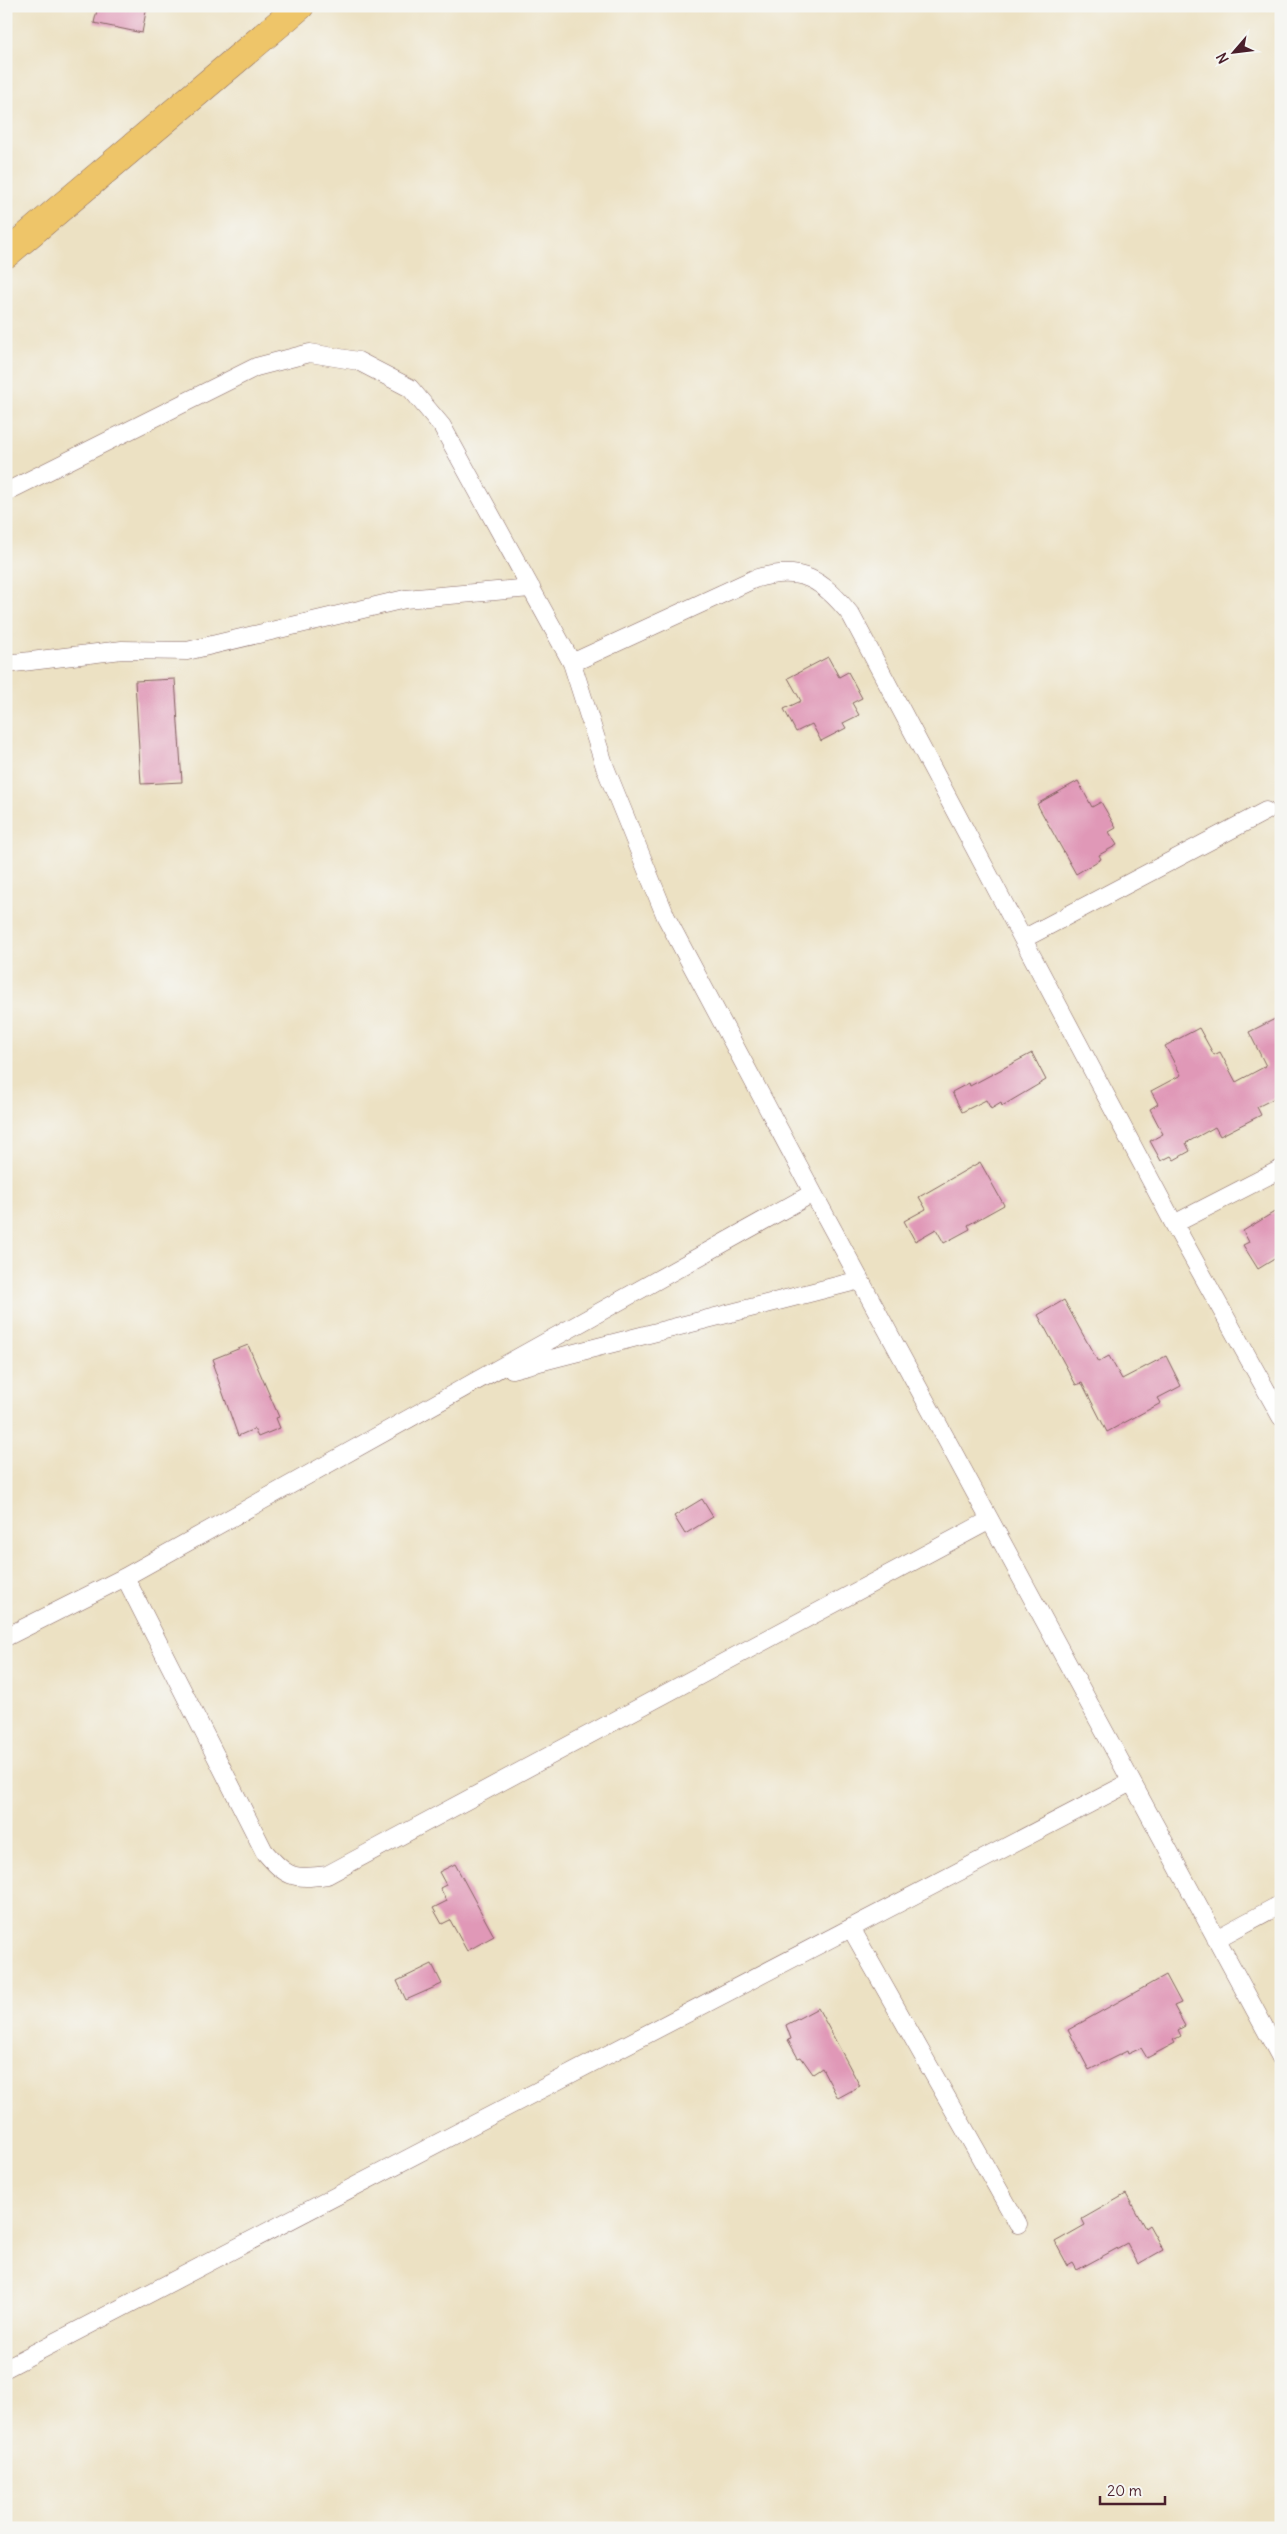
<svg xmlns="http://www.w3.org/2000/svg" width="1287" height="2534" font-family="Delius,sans-serif">
<rect width="100%" height="100%" fill="#f6f6f2"/>
<filter id="ink" filterUnits="userSpaceOnUse"><feTurbulence type="fractalNoise" baseFrequency=".02" numOctaves="2"/><feDisplacementMap in="SourceGraphic" scale="10" xChannelSelector="R" yChannelSelector="G"/><feConvolveMatrix kernelMatrix="1 2 1 2 8 2 1 2 1" color-interpolation-filters="sRGB"/></filter>
<filter id="wash" filterUnits="userSpaceOnUse"><feTurbulence type="fractalNoise" baseFrequency=".0096" numOctaves="4" result="noise"/><feDisplacementMap in="SourceGraphic" scale="20" xChannelSelector="R" yChannelSelector="G"/><feGaussianBlur stdDeviation="1.12" result="paint"/><feColorMatrix in="noise" values="0 0 0 0 0 0 0 0 0 0 0 0 0 0 0 0 0 1.4 0 .05"/><feComposite in="paint" operator="in"/></filter>
<g filter="url(#wash)">
<rect width="100%" height="100%" fill="#ece1c3"/>
<g id="blocks">
<path fill="#e098b7" d="M 98,6 L 147,6 L 142,33 L 94,23 Z
M 828,657 L 839,677 L 848,672 L 862,698 L 852,703 L 859,715 L 843,723 L 846,728 L 821,741 L 812,724 L 796,732 L 784,709 L 801,701 L 788,678 Z
M 175,679 L 182,782 L 141,784 L 135,681 Z
M 1078,781 L 1092,807 L 1101,802 L 1116,828 L 1109,832 L 1117,845 L 1099,855 L 1101,859 L 1076,874 L 1037,804 Z
M 1281,1016 L 1281,1095 L 1257,1107 L 1261,1115 L 1220,1136 L 1215,1127 L 1186,1143 L 1190,1151 L 1174,1160 L 1171,1156 L 1161,1161 L 1150,1141 L 1163,1134 L 1150,1109 L 1158,1104 L 1151,1091 L 1181,1075 L 1165,1046 L 1199,1028 L 1214,1055 L 1220,1052 L 1236,1082 L 1266,1066 L 1249,1032 Z
M 1032,1053 L 1046,1080 L 1002,1106 L 1001,1103 L 991,1109 L 986,1100 L 962,1112 L 952,1092 L 969,1083 L 970,1086 Z
M 980,1162 L 1004,1205 L 968,1225 L 970,1229 L 944,1243 L 936,1229 L 915,1241 L 904,1221 L 926,1209 L 919,1197 Z
M 1281,1208 L 1281,1255 L 1258,1269 L 1243,1245 L 1249,1242 L 1243,1231 Z
M 1064,1300 L 1098,1362 L 1109,1356 L 1122,1379 L 1166,1356 L 1181,1386 L 1158,1398 L 1161,1403 L 1107,1432 L 1082,1383 L 1076,1385 L 1038,1315 Z
M 248,1345 L 279,1417 L 276,1418 L 280,1428 L 258,1437 L 254,1429 L 238,1436 L 213,1365 L 215,1364 L 213,1359 Z
M 702,1499 L 713,1517 L 685,1534 L 674,1516 Z
M 455,1864 L 494,1936 L 467,1951 L 450,1920 L 442,1924 L 433,1908 L 447,1901 L 440,1888 L 446,1885 L 439,1872 Z
M 432,1964 L 442,1984 L 406,2000 L 397,1981 Z
M 1166,1975 L 1181,2003 L 1174,2006 L 1185,2026 L 1178,2030 L 1181,2036 L 1173,2040 L 1175,2043 L 1147,2058 L 1141,2048 L 1128,2054 L 1127,2051 L 1089,2070 L 1068,2030 Z
M 818,2008 L 860,2086 L 838,2098 L 822,2068 L 813,2074 L 801,2057 L 798,2058 L 788,2040 L 791,2039 L 786,2025 Z
M 1126,2194 L 1145,2228 L 1149,2225 L 1163,2250 L 1138,2264 L 1127,2243 L 1077,2270 L 1073,2263 L 1068,2266 L 1055,2242 L 1085,2225 L 1082,2219 Z"/>
</g>
</g>
<g filter="url(#ink)">
<use href="#blocks" fill-opacity="0" stroke="#836360" stroke-width="1"/>
<g fill="none" stroke-linecap="round" stroke-linejoin="round">
<defs>
<path id="street" d="M 6,492 L 256,367 L 310,353 L 358,361 L 410,388 L 442,426 L 572,663 L 605,767 L 666,917 L 813,1193
M 572,663 L 754,579 C 801,565 822,579 851,615 L 1174,1224 L 1281,1417
M 6,664 L 122,650 L 187,651 L 405,599 L 531,588
M 1023,939 L 1266,811
M 1174,1224 L 1281,1169
M 512,1369 L 860,1280
M 125,1577 L 264,1851 C 286,1877 293,1880 327,1875 L 990,1520
M 6,1637 L 125,1577 L 813,1193 L 1281,2058
M 851,1928 L 1018,2224
M 1216,1939 L 1281,1904
M 6,2368 L 1131,1782"/>
<path id="highway" d="M 6,254 L 300,6"/>
</defs>
<use href="#street" stroke="#836360" stroke-width="19"/>
<use href="#highway" stroke="#836360" stroke-width="29"/>
<use href="#street" stroke="#fff" stroke-width="18"/>
<use href="#highway" stroke="#eec569" stroke-width="28"/>
</g>
</g>
<rect width="1287" height="2534" fill="none" stroke="#f6f6f2" stroke-width="25"/>
<g transform="translate(1234 52) rotate(242)" stroke="#f6f6f2" stroke-width="4" paint-order="stroke">
<path d="M0-4L9 19L0 12L-9 19Z" fill="#4a1f2b"/>
<text y="-8" font-size="14" font-weight="bold" text-anchor="middle" fill="#4a1f2b">N</text>
</g>
<path d="M1100 2496v8h65v-8" fill="none" stroke="#4a1f2b" stroke-width="2.5"/>
<text x="1107" y="2496" font-size="15" fill="#4a1f2b" stroke="#f6f6f2" stroke-width="4" paint-order="stroke">20 m</text>
</svg>
